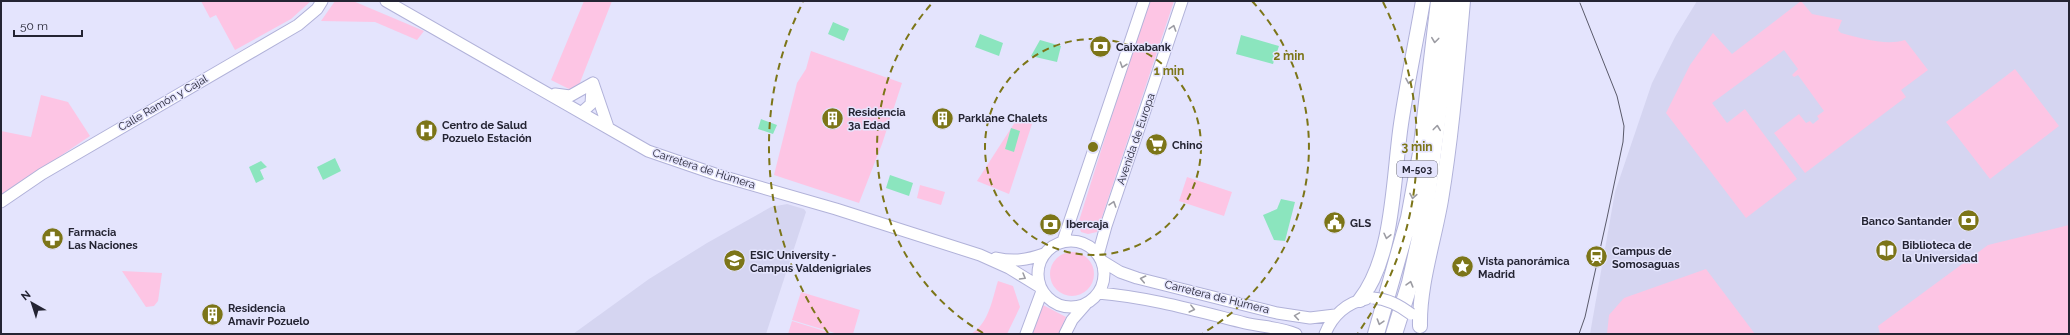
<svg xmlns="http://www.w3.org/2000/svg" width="2070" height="335" font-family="Raleway,sans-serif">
<rect width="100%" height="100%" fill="#e4e4fd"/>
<path fill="#d5d5f1" d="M 1697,1 L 2069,1 L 2069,334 L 1590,334 L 1615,192 L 1652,83 L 1675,37 Z
M 787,204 L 804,209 L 806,212 L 766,334 L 573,334 L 649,279 L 707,243 L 771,207 Z"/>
<path fill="#fdc5e4" d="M 201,1 L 311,1 L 291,19 L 235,50 L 216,15 L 210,18 Z
M 335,1 L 353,1 L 424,31 L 417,40 L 375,22 L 321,21 Z
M 584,1 L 612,1 L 579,85 L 569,89 L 551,80 Z
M 1148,1 L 1174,1 L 1097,232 L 1088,234 L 1081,232 L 1078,224 Z
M 1801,1 L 1812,14 L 1842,20 L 1838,30 L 1841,33 C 1860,38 1886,46 1905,40 L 1928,70 L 1901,90 L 1906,97 L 1805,173 L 1774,133 L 1799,114 L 1806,123 L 1810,121 L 1813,124 L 1819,119 L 1817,116 L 1824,111 L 1798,75 L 1794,77 L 1792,75 L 1798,69 L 1784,50 L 1712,103 L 1727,123 L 1745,109 L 1797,179 L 1746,218 L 1666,113 L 1690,65 L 1713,33 L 1732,54 Z
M 811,51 L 902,83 L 882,144 L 859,203 L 774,175 L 797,83 L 806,69 Z
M 2015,69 L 2059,126 L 1990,179 L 1946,122 Z
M 41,95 L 68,102 L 90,136 L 1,196 L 1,131 L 31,137 Z
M 1017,119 L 1032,124 L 1009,194 L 977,181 Z
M 1187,177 L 1232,192 L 1224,216 L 1179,201 Z
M 920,185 L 945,192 L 941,205 L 917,198 Z
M 2069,225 L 2069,334 L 1880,334 L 1878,326 L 1988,245 Z
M1050 274a22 22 0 1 1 44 0a22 22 0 1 1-44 0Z
M 1706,269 L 1755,334 L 1607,334 L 1609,315 L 1624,298 Z
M 122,271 L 162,273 L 158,301 L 154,306 L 146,307 Z
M 998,281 L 1013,286 L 1020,307 L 1007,334 L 971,334 C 989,323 992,300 998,281 Z
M 801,292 L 860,310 L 853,334 L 838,334 L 792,320 Z
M 1043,305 L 1066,317 L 1059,334 L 1032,333 Z
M 792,321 L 834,334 L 788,334 Z"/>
<path fill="#8be5be" d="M 833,22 L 849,29 L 844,41 L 828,34 Z
M 980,34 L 1003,43 L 999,56 L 975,47 Z
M 1241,35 L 1279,46 L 1273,64 L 1236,54 Z
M 1040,40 L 1061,46 L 1057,62 L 1031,56 Z
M 761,119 L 777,125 L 773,134 L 758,129 Z
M 1011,128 L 1020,131 L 1014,152 L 1005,149 Z
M 335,158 L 341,171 L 323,180 L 317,167 Z
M 261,161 L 267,167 L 260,170 L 264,179 L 256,183 L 249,167 Z
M 890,175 L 913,183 L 909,196 L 886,188 Z
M 1281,199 L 1295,202 L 1285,241 L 1274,240 L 1263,215 L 1277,209 Z"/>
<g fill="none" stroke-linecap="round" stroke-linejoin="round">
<defs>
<path id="tertiary" d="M 386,1 L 648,151 L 718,175 L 836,209 L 980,255 L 1009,268 L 1040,287
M 593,83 L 608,127
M 555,94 L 570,96 L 593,83
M 582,112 L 591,104 L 592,88
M 1,202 L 42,174 L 298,25 L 317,9 L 322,1
M1038 274a33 33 0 1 1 66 0a33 33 0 1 1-66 0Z
M 1063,241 L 1144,1
M 1098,255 L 1106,226 L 1182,1
M 996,258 C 1014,262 1027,260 1044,254
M 1102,261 L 1120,272 L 1137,278 L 1277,313 L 1310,318 L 1335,315
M 1098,293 C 1148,297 1197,311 1245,323 C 1262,327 1280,327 1296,334
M 1026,334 L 1042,291
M 1065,334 L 1072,320 L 1086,304
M 1325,334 C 1332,316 1347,302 1366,299"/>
<path id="trunk" d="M 1360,300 C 1394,257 1393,178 1401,124 C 1407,83 1416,42 1423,1
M 1420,326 C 1419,285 1434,241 1441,200 C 1452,134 1457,68 1463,1"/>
<path id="motorway" d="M 1376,334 L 1409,218 L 1421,153 L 1439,1
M 1394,334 L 1410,283 L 1424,220 L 1453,1"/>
</defs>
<use href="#tertiary" stroke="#b1b2d9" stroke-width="13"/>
<use href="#trunk" stroke="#b1b2d9" stroke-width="16"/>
<use href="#motorway" stroke="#b1b2d9" stroke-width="18"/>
<use href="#tertiary" stroke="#fff" stroke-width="11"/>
<use href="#trunk" stroke="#fff" stroke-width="14"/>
<use href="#motorway" stroke="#fff" stroke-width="16"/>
<path stroke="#59596a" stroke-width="1" d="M 1579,334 L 1585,317 L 1607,218 L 1623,142 L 1624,126 L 1617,96 L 1580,3"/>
<defs>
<path id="tertiary-bridge" d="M 1373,298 C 1388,299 1399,305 1411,314"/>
</defs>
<use href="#tertiary-bridge" stroke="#b1b2d9" stroke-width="13" stroke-linecap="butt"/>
<use href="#tertiary-bridge" stroke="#fff" stroke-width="11"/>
</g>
<defs><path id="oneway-chevron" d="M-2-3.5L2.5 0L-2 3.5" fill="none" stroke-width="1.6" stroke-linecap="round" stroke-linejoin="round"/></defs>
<g stroke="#9c9ca3">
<use href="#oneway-chevron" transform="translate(1173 28) rotate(-72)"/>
<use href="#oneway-chevron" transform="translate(1435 40) rotate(97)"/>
<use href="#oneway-chevron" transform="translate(1123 65) rotate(109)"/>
<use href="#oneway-chevron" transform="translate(1409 81) rotate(100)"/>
<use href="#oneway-chevron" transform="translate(1437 128) rotate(-83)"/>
<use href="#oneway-chevron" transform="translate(1413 196) rotate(100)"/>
<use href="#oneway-chevron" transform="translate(1113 204) rotate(-72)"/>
<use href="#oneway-chevron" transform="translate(1387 236) rotate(103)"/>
<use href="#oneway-chevron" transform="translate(1023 277) rotate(30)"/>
<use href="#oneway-chevron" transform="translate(1143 279) rotate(-168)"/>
<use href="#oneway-chevron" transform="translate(1410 284) rotate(-74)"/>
<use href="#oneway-chevron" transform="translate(1192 309) rotate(14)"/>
<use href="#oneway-chevron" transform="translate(1297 316) rotate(-171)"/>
<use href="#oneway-chevron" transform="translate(1380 322) rotate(107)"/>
</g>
<g fill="none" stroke="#7c7518" stroke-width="2" stroke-dasharray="7 5">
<circle cx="1093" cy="147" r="108"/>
<path d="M983 333A216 216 0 0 1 934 1M1252 1A216 216 0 0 1 1203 333"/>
<path d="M828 333A324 324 0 0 1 803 2M1383 2A324 324 0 0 1 1358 333"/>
</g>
<defs>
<symbol id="bank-disc" viewBox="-11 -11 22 22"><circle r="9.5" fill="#7c7518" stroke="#e4e4fd"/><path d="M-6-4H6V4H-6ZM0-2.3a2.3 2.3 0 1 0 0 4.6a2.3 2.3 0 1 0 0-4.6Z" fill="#fff"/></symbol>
<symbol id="building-disc" viewBox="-11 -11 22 22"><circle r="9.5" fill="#7c7518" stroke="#e4e4fd"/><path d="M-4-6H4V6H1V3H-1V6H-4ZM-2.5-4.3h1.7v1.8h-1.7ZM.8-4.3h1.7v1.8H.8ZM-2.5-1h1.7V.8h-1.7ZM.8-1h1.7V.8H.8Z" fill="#fff"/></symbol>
<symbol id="hospital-disc" viewBox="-11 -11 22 22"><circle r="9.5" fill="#7c7518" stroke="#e4e4fd"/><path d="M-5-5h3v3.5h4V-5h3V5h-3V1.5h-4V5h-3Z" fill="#fff"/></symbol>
<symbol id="supermarket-disc" viewBox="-11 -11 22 22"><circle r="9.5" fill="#7c7518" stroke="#e4e4fd"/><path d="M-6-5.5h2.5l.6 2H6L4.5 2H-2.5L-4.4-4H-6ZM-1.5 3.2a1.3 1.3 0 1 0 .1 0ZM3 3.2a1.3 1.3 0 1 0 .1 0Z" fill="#fff"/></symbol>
<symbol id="civic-disc" viewBox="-11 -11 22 22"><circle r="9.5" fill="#7c7518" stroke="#e4e4fd"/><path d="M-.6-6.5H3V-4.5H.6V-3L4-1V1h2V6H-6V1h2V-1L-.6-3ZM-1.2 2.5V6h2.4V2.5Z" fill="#fff"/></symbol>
<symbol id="pharmacy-disc" viewBox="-11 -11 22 22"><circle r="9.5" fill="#7c7518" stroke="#e4e4fd"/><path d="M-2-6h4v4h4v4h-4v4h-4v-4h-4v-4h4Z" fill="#fff"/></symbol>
<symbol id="library-disc" viewBox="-11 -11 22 22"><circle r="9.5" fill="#7c7518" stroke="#e4e4fd"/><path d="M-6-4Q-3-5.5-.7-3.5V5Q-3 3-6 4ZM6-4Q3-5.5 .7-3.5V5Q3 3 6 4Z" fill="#fff"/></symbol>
<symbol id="station-disc" viewBox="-11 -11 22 22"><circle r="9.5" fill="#7c7518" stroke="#e4e4fd"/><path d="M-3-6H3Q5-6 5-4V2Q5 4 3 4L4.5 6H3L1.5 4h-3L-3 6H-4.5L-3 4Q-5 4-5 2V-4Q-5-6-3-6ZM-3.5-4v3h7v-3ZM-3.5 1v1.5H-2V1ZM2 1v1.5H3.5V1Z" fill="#fff"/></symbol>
<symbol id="university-disc" viewBox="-11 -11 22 22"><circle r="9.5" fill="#7c7518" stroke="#e4e4fd"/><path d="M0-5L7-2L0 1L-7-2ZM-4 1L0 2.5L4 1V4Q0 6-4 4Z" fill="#fff"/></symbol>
<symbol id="sight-disc" viewBox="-11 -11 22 22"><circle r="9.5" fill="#7c7518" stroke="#e4e4fd"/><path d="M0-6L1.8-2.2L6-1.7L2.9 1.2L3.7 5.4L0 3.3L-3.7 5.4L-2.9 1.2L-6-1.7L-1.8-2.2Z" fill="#fff"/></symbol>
</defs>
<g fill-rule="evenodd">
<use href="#bank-disc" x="1088" y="34" width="25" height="25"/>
<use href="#building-disc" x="820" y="106" width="25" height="25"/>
<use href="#building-disc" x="930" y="106" width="25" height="25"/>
<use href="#hospital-disc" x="414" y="118" width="25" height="25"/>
<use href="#supermarket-disc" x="1144" y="132" width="25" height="25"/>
<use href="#bank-disc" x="1956" y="208" width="25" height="25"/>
<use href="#civic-disc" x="1322" y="210" width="25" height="25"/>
<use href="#bank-disc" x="1038" y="212" width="25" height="25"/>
<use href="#pharmacy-disc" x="40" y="226" width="25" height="25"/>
<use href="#library-disc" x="1874" y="238" width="25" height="25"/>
<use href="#station-disc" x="1584" y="244" width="25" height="25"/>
<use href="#university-disc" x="722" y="248" width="25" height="25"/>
<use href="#sight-disc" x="1450" y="254" width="25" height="25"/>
<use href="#building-disc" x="200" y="302" width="25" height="25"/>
</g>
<g text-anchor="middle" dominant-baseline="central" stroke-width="3" stroke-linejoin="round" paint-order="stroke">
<rect fill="#e4e4fd" stroke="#5e5e70" stroke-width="1" x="1397" y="161" width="40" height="16" rx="3"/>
<g font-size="10" font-weight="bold" fill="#242433">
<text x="1417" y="169">M-503</text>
</g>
<g font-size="11" font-weight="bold" fill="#242433" stroke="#e4e4fd" text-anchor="start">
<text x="1116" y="47">Caixabank</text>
<text x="848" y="112">Residencia<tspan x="848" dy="13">3a Edad</tspan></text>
<text x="958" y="118">Parklane Chalets</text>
<text x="442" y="125">Centro de Salud<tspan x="442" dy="13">Pozuelo Estación</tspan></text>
<text x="1172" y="145">Chino</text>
<text x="1952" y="221" text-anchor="end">Banco Santander</text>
<text x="1350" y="223">GLS</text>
<text x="1066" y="224">Ibercaja</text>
<text x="68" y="232">Farmacia<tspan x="68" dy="13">Las Naciones</tspan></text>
<text x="1902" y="245">Biblioteca de<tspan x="1902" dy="13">la Universidad</tspan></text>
<text x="1612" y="251">Campus de<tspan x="1612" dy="13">Somosaguas</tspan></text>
<text x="750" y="255">ESIC University -<tspan x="750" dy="13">Campus Valdenigriales</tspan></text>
<text x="1478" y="261">Vista panorámica<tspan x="1478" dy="13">Madrid</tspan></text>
<text x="228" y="308">Residencia<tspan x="228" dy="13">Amavir Pozuelo</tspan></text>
</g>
<g font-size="11" fill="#242433" stroke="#e4e4fd">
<text transform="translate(163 103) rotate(-30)">Calle Ramón y Cajal</text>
<text transform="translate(1136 139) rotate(-71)">Avenida de Europa</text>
<text transform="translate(704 169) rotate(18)">Carretera de Húmera</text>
<text transform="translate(1217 297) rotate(14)">Carretera de Húmera</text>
</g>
</g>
<circle cx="1093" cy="147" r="6" fill="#7c7518" stroke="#e4e4fd" stroke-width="2"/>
<g font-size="12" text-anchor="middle" font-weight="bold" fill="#7c7518" stroke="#e4e4fd" stroke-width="3" stroke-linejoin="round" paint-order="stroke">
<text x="1289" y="60">2 min</text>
<text x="1169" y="75">1 min</text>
<text x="1417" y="151">3 min</text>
</g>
<rect width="2070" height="335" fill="none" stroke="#242433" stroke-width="4"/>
<g transform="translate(32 303) rotate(321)" stroke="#e4e4fd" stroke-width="3" paint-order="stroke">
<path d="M0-3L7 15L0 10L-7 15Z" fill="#242433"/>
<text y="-6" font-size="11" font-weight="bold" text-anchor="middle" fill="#242433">N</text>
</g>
<path d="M14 30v6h68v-6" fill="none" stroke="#242433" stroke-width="2"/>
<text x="20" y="30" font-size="12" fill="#242433" stroke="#e4e4fd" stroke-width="3" paint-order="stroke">50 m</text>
</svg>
